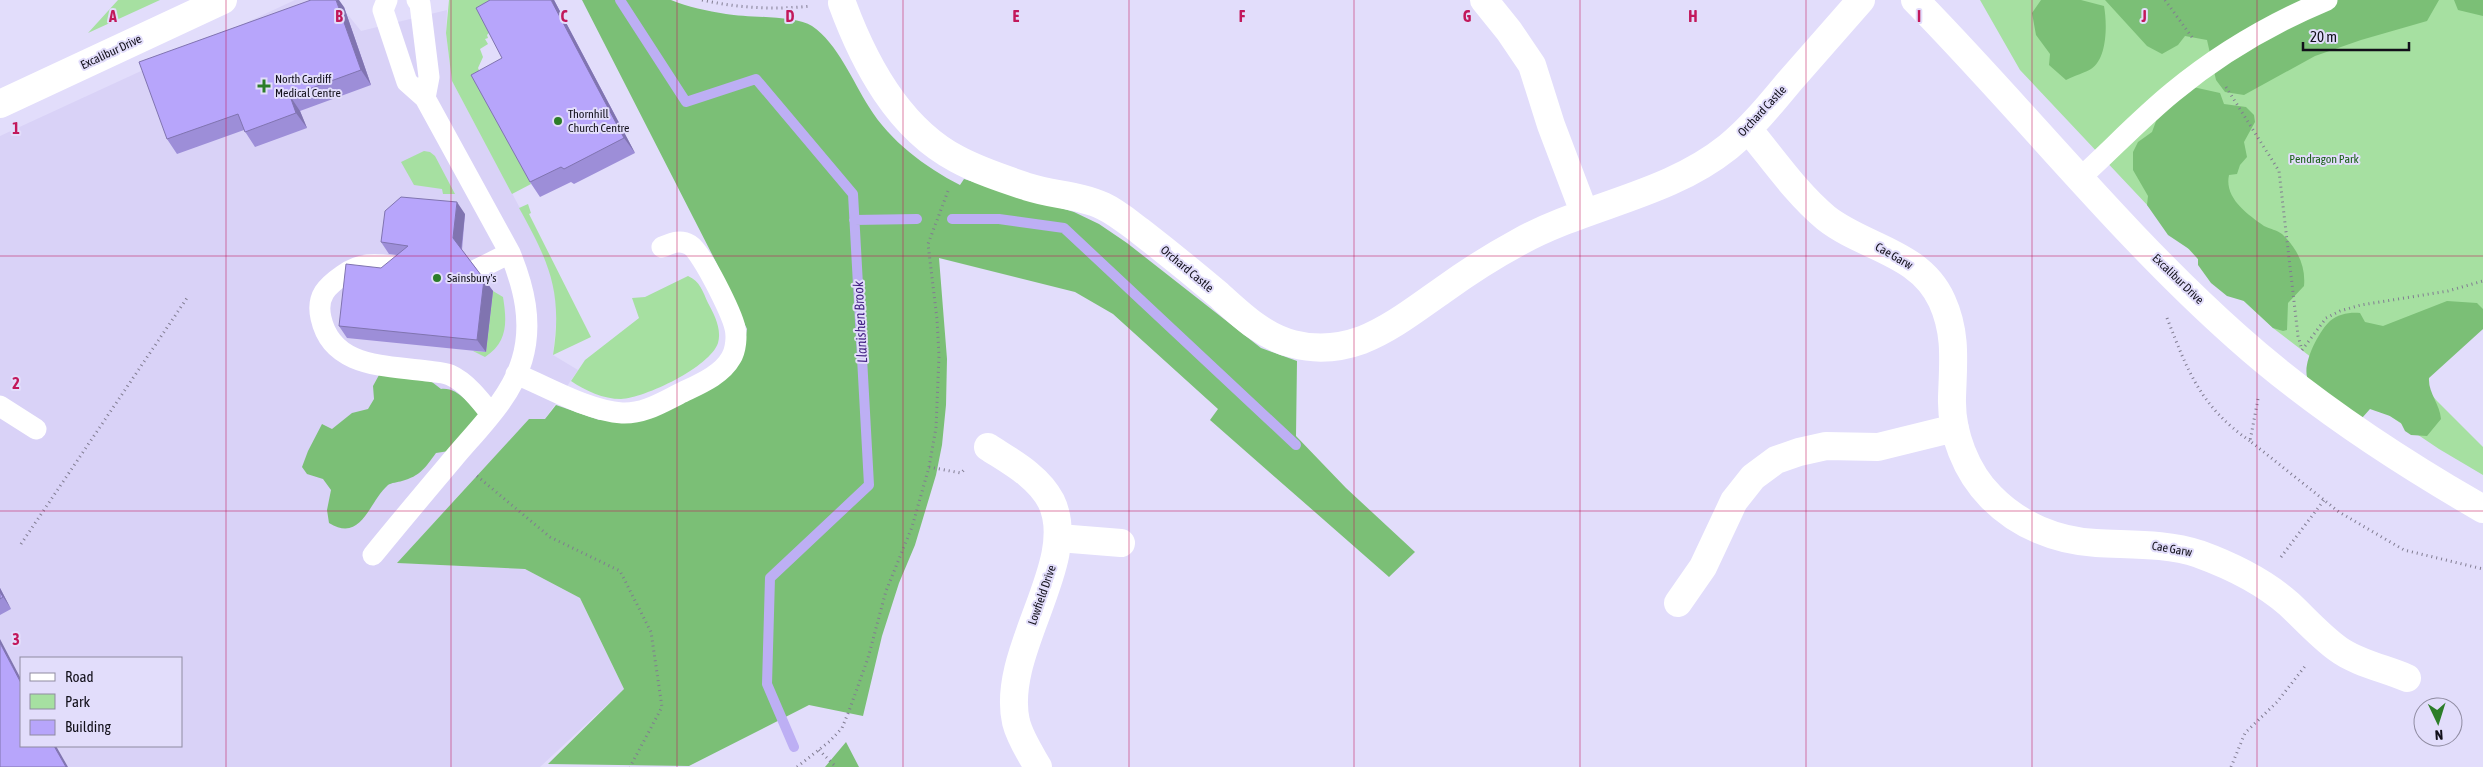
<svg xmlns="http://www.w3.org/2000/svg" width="2483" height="767" font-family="'Asap Condensed',sans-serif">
<rect width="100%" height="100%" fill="#e2ddfb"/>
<path fill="#d9d2f7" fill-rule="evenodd" d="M 295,0 L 332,0 L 340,5 L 361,31 L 447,10 L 446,33 L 452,81 L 537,240 L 549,269 L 555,288 L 557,314 L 553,355 L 578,370 L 545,419 L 529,419 L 397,563 L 525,569 L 580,598 L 624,689 L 540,767 L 0,767 L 0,136 ZM 21,658 L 181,658 L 181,746 L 21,746 Z"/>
<path fill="#a6e0a1" d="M 118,0 L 160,0 L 88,33 Z
M 449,0 L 520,0 L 487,35 L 488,38 L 485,39 L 488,44 L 480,49 L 483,57 L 478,68 L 531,184 L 512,194 L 452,81 L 446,33 Z
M 1980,0 L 2483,0 L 2483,329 L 2406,365 L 2437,401 L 2483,447 L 2483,475 L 2439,449 L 2390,416 L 2320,364 L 2273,328 L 2198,259 L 2020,70 Z
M 424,151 L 430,152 L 435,156 L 455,194 L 443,194 L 442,189 L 414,185 L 401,162 Z
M 528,204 L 531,213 L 529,214 L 591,337 L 553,355 C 563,292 549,262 519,208 Z
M 688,276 C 700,281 703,292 708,303 C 714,314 722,329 718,343 C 710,367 645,398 621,399 C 603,399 586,391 571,381 L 585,360 L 639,318 L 632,298 L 645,297 Z
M 493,291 L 503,297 C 507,322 508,342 485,357 L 473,351 L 486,352 Z"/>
<path fill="#7bbf76" d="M 582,0 L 671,0 C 688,7 707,11 726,14 C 747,18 795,15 812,26 C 838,44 852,80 869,107 C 890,141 925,167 960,185 L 964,179 L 1074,212 L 1099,224 L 1127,243 L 1261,348 L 1297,361 L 1296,436 L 1346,488 L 1415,552 L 1389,577 L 1210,420 L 1218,409 L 1113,314 L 1075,292 L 939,258 L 947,359 L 946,405 L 942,445 L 936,475 L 915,545 L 899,583 L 882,636 L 863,716 L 809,705 L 689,766 L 548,764 L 624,689 L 580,598 L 525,569 L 397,563 L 529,419 L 545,419 L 556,405 L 599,420 L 622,420 L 744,349 L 747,329 L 716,262 Z
M 2041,0 L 2081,0 L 2104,6 C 2107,22 2108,58 2091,69 C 2086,72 2074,76 2066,80 L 2049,65 L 2050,54 L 2036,35 L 2032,13 Z
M 2105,0 L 2439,0 L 2427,21 L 2361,40 L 2315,56 L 2244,95 L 2225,92 L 2216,80 L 2207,40 L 2185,36 L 2178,45 L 2162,54 L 2147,46 Z
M 2454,0 L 2483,0 L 2483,16 L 2458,10 Z
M 2193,87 L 2220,93 L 2224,104 L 2246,107 L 2254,115 L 2255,122 L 2244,142 L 2247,157 L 2240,165 L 2237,174 L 2229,175 C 2224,198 2247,214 2264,226 C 2270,229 2277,230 2282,234 C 2297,248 2306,266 2304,286 L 2288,303 L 2287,330 L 2283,331 L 2273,328 L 2244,301 L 2227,296 L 2211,283 L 2198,265 L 2198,259 L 2189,249 L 2168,235 L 2147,205 L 2148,196 L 2133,170 L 2133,152 L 2138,142 L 2152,132 L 2159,113 Z
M 2447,301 L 2477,303 L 2483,309 L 2483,329 L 2429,378 C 2428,393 2440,404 2441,419 L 2427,436 L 2411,435 L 2405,431 L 2401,423 L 2390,416 L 2370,409 L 2362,418 C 2349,410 2319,394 2310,383 C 2298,369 2319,331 2330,321 C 2338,314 2350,312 2360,313 L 2365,322 L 2383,326 Z
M 419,372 L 441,389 C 459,387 471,407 483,419 L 449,451 L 436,453 C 425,468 420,476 402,481 C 398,482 391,483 388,485 C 368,503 362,543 329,523 L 327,510 L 331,490 L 323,479 L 307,474 L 302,467 L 308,451 L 322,424 L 332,429 L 352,413 L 368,409 L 374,399 L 373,386 L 379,375 Z
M 846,742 L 859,767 L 825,767 Z"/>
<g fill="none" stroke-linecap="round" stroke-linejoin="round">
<path stroke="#bdaff4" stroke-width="10" d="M 620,0 L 686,102 L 756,79 L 853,194 L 869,485 L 770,578 L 767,684 L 794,747
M 952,219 L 999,219 L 1064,228 L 1296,445
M 854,220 L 917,219"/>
<path stroke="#807c91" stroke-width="3" stroke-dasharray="1 4" stroke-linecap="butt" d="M 702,0 C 738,8 775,10 811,6
M 2165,0 L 2194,40
M 2226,87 L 2279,171 L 2298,336 L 2302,350 L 2326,318 L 2340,311 L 2361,305 L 2448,291 L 2483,281
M 2167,318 C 2188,372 2201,407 2250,441
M 2258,399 L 2250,441 L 2339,512 L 2404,550 L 2483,569
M 929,467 L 961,473 L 966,468
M 477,476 L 550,537 L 620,571 L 651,632 L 662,707 L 630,767
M 21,544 L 187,298
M 2281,557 L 2324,500
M 819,750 L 836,767
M 797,767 L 830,741 L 842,728 L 849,711 L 868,658 L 886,591 L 912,527 L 929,467 L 936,428 L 939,356 L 937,319 L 928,244 L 948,191
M 2231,767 L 2245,733 L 2277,702 L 2306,665"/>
<path stroke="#fff" stroke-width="21" d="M 417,0 L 420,4 L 429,77 L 425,98
M 2080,178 C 2111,150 2140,119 2173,92 C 2219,54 2272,23 2327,0
M 405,267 C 380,265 364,260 343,275 C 327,286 316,296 321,318 C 332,368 385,365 427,371 C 434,372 443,372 450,375 C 466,382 480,400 491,414
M 476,270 L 510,253
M 516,374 C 548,387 588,411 622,413 C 643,414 661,403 679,394 C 697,385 721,376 731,358 C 736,350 737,336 735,328 C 732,314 702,252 690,245 C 680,239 672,243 662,247
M 0,406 L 36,429
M 373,555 C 399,523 426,491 453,459 C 478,429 511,398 522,360 C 533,323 524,287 510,253 L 425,98 L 407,82 L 383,10 L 387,0"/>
<path stroke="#fff" stroke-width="28" d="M 1484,0 L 1509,31 L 1532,65 L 1551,125 L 1584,212
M 842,3 C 864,63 898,128 957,159 C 979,171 1004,179 1028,187 C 1052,195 1080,195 1103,206 C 1116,212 1128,222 1140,231 C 1167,252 1193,273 1219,295 C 1241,315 1264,337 1293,344 C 1316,350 1340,348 1362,340 C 1392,328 1417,308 1443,290 C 1468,272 1493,256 1519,242 C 1586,205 1667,196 1728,147 C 1751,128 1770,105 1789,82 C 1813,55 1837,27 1861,0
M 1748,129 C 1773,159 1796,193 1826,218 C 1864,248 1920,252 1942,301 C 1957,334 1953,363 1952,398 C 1951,433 1966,472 1991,497 C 2018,525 2057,541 2096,543 C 2130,545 2166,543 2199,554 C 2232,566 2263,581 2289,604 C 2305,619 2320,636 2338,649 C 2355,662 2386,669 2407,678
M 988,447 C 1011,462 1038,476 1051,501 C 1081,562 1000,651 1016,722 C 1020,738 1030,753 1038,767
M 1059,538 L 1121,543
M 1678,603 L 1703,567 L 1734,501 L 1753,477 L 1776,460 L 1799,452 L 1826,446 L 1878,447 L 1955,428"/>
<path stroke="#fff" stroke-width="28" d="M 1915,0 C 2024,111 2121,234 2237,337 C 2312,404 2396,459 2483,509
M 0,104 L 223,0"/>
</g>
<path fill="#9d8ed8" d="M 554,0 L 635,153 L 574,184 L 571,182 L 540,197 L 530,182 Z
M 344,7 L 371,85 L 300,111 L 307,128 L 255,147 L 244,130 L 177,154 L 167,139 Z
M 465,214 L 462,250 L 493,291 L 486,352 L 347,338 L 339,326 L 397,255 L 389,254 L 381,242 Z
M 0,588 L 11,609 L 0,615 Z"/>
<path fill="#8074b0" d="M 336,0 L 339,0 L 344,7 L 371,85 L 361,70 Z
M 551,0 L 554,0 L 635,153 L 624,138 Z
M 290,96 L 300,111 L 307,128 L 296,113 Z
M 457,202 L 465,214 L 461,251 L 453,238 Z
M 484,279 L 493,291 L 486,352 L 477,340 Z
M 0,588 L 11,609 L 0,592 Z
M 0,639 L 21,679 L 21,683 L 0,643 Z
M 54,746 L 56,746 L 68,767 L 66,767 Z"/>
<path fill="#b7a5fb" stroke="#8074b0" d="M 311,0 L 336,0 L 361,70 L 290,96 L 296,113 L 245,132 L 238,114 L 167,139 L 139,62 Z
M 490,0 L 551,0 L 624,138 L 564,169 L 561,167 L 530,182 L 471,75 L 502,58 L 476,8 Z
M 401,197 L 457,202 L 453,238 L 484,279 L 477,340 L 339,326 L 346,264 L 381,268 L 408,246 L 381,242 L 385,211 Z
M 0,592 L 3,597 L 0,599 Z
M 0,643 L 21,683 L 21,746 L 54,746 L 66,767 L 0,767 Z"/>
<path fill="none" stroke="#c2185b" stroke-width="1" stroke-opacity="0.55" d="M 226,0 L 226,767M 451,0 L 451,767M 677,0 L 677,767M 903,0 L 903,767M 1129,0 L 1129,767M 1354,0 L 1354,767M 1580,0 L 1580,767M 1806,0 L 1806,767M 2032,0 L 2032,767M 2257,0 L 2257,767M 0,256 L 2483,256M 0,511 L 2483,511"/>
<g fill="#2c7d29" stroke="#e2ddfb" stroke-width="2">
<path d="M261.5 78.5h5v5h5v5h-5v5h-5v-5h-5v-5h5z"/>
<circle cx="558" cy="121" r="5"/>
<circle cx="437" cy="278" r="5"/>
</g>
<g text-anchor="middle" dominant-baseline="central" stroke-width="4" stroke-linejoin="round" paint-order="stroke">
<g font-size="12" fill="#12101a" stroke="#e2ddfb">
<text transform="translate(111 52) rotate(-25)">Excalibur Drive</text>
<text transform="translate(1762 111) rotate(-47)">Orchard Castle</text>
<text transform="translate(1894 256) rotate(30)">Cae Garw</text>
<text transform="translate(1187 269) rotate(40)">Orchard Castle</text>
<text transform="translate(2178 279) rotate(44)">Excalibur Drive</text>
<text transform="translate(2172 549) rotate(10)">Cae Garw</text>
<text transform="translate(1042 595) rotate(-71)">Lowfield Drive</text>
</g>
<g font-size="12" fill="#12101a" stroke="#e2ddfb" text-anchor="start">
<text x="275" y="79">North Cardiff<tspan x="275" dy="14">Medical Centre</tspan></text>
<text x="568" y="114">Thornhill<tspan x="568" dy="14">Church Centre</tspan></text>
<text x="447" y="278">Sainsbury's</text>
</g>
<g font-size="12" fill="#1a5e18" stroke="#e2ddfb">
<text x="2324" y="159">Pendragon Park</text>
</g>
<g font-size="14" font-style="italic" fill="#442284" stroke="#e2ddfb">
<text transform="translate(860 322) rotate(-93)">Llanishen Brook</text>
</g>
</g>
<g font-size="16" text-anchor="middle" font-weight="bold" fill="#c2185b" stroke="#e2ddfb" stroke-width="4" stroke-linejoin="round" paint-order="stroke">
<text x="113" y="22">A</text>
<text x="339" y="22">B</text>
<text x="564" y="22">C</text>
<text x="790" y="22">D</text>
<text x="1016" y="22">E</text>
<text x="1242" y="22">F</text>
<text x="1467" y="22">G</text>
<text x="1693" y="22">H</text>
<text x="1919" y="22">I</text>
<text x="2144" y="22">J</text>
<text x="16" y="134">1</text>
<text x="16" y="389">2</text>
<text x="16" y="645">3</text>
</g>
<rect x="20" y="657" width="162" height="90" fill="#e2ddfb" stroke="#8f8ba1"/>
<rect x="30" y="673" width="25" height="8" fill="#ffffff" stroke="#8f8ba1"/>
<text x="65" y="682" font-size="15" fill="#12101a">Road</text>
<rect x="30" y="694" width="25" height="15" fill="#a6e0a1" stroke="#8f8ba1"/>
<text x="65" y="707" font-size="15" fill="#12101a">Park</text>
<rect x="30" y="720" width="25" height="15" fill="#b7a5fb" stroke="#8f8ba1"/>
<text x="65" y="732" font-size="15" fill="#12101a">Building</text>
<g transform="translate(2438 722) rotate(176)"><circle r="24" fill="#e2ddfb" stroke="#8f8ba1"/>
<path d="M0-4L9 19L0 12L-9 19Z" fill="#2c7d29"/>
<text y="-8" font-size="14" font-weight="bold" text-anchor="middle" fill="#12101a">N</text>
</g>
<path d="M2303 42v8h106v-8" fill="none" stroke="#12101a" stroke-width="2.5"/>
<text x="2310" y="42" font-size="15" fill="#12101a" stroke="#e2ddfb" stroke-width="4" paint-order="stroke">20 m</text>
</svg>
